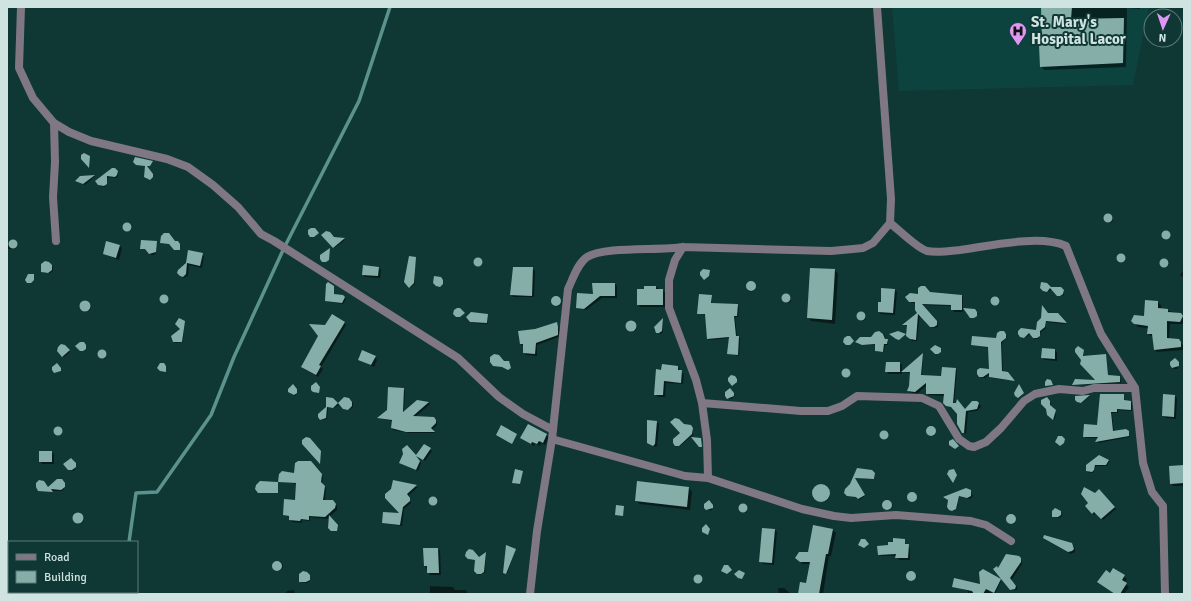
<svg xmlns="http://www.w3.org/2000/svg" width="1191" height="601" font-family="Signika,sans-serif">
<rect width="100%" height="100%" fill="#0f3734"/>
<path fill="#0d433f" d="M 892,7 L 1149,7 L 1133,85 L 899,91 Z"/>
<path fill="#0007" d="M 1046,7 L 1140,7 L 1140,9 L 1127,8 L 1126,67 L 1044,70 L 1041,66 L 1042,20 Z
M 115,169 L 118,173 L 118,176 L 116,178 L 108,177 L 105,187 L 100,186 L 97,181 Z
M 95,176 L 85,185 L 77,181 L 81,177 Z
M1105 219a4 4 0 1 1 8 0a4 4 0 1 1-8 0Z
M124 227a4 4 0 1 1 8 0a4 4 0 1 1-8 0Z
M1162 236a4 4 0 1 1 8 0a4 4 0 1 1-8 0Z
M 323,235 L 344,239 L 345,240 L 334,248 Z
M 11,241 L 15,242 L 17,247 L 15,249 L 7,249 L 7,244 Z
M 156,242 L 156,253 L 154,255 L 151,255 L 147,249 L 141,248 Z
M 119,245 L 122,248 L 119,260 L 104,254 Z
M 189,251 L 204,256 L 202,268 L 189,265 L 188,276 L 183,278 L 178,273 L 179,270 L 187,264 Z
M1117 259a4 4 0 1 1 8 0a4 4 0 1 1-8 0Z
M 415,258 L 415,284 L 410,288 L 405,282 Z
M475.5 262a3.5 3.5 0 1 1 7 0a3.5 3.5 0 1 1-7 0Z
M1161 263a4 4 0 1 1 8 0a4 4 0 1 1-8 0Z
M 49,263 L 53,267 L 53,271 L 50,273 L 43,273 Z
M 378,268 L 381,270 L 380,278 L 365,277 L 363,275 Z
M 532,268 L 535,271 L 534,297 L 513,297 L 511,294 Z
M 835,270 L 838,274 L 835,324 L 811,321 L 808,317 Z
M 1183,271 L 1184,271 L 1184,278 L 1180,275 Z
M746.5 287a4.5 4.5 0 1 1 9 0a4.5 4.5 0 1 1-9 0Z
M 615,284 L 617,286 L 617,298 L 602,298 L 586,310 L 577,308 L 594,295 Z
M 334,287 L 334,295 L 342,296 L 346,299 L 343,304 L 326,301 Z
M 656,287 L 665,292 L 665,307 L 640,307 L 638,304 Z
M 1041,288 L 1061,288 L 1064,292 L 1064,295 L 1059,296 L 1052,289 L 1048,292 Z
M 894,290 L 897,292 L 895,315 L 881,314 L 879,312 L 882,303 Z
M 930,293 L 962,296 L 963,297 L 963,312 L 954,312 L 952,306 L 921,305 L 938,324 L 938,327 L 933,328 L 920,314 L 917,341 L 912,341 L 907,335 L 908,326 L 904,325 L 919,313 L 916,303 L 912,303 L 906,297 Z
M783 299a4 4 0 1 1 8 0a4 4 0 1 1-8 0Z
M 163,295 L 169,299 L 166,304 L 161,300 Z
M 712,296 L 712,304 L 739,307 L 738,317 L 735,317 L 737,337 L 740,338 L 739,356 L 728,353 L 730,338 L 709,340 L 708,338 L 706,315 L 698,313 Z
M992 301a4 4 0 1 1 8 0a4 4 0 1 1-8 0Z
M552.5 302a4.5 4.5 0 1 1 9 0a4.5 4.5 0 1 1-9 0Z
M 1158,302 L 1161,305 L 1161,309 L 1181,314 L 1184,318 L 1183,324 L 1170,324 L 1169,339 L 1178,340 L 1184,346 L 1183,350 L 1157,352 L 1154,349 L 1153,337 L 1148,334 L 1148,328 L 1138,327 L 1132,321 L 1145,317 Z
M81 307a5 5 0 1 1 10 0a5 5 0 1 1-10 0Z
M858 317a4 4 0 1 1 8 0a4 4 0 1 1-8 0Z
M 1048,314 L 1058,314 L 1066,324 L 1046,322 L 1046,328 L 1041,332 L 1038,339 L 1035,339 L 1031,333 L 1025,338 L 1020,335 L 1037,331 Z
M 488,315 L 488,324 L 472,323 L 467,317 Z
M 663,320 L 663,332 L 661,334 L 654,330 L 655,327 Z
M627 327a5 5 0 1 1 10 0a5 5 0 1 1-10 0Z
M 184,322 L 183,342 L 175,343 L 172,339 L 181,329 Z
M 344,322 L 346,325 L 321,367 L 323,369 L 318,377 L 304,369 L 302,367 L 326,326 Z
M 556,323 L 560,330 L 559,337 L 537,345 L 537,356 L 526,355 L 524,353 L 524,346 L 521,344 L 536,330 Z
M 877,331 L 885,335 L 885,340 L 888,341 L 888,345 L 885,345 L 884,352 L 877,352 L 876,345 L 864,345 L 857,343 L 871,338 Z
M 1003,332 L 1007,337 L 1002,343 L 1003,372 L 1007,373 L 1015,381 L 991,378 L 990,374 L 985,378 L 982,378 L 978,374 L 990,370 L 989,348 L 972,344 L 997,339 Z
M 65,346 L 70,352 L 64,357 L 58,351 Z
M 1078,347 L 1084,351 L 1084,357 L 1106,356 L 1108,376 L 1120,377 L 1121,383 L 1074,385 L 1097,381 L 1082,359 Z
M 1055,350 L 1057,352 L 1057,361 L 1045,360 L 1042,358 Z
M 101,351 L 107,354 L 105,359 L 101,358 L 99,352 Z
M 923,354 L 922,376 L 942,377 L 955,369 L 957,370 L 954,404 L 965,410 L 978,403 L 980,404 L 981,407 L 977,411 L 968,412 L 966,434 L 963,432 L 958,413 L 954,408 L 947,406 L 945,396 L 929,395 L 927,393 L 927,385 L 917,394 L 909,392 L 911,373 L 902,372 Z
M 375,357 L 377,360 L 374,367 L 359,359 Z
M 1175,359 L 1180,364 L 1177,369 L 1174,369 L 1171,365 Z
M 900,363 L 902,365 L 902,374 L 889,374 L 886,371 Z
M 678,366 L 680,371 L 684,374 L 683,384 L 666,383 L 665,397 L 658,397 L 656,395 L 662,371 Z
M842 373a4 4 0 1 1 8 0a4 4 0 1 1-8 0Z
M 293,386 L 297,391 L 295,396 L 289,392 Z
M 403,389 L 405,391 L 404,412 L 417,401 L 429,403 L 430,404 L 415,417 L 433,418 L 437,422 L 437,425 L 432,430 L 435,433 L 409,433 L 393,430 L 392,428 L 393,421 L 379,418 L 388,410 Z
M 730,389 L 735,395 L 732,399 L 729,399 L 726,395 Z
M 1123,394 L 1125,401 L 1132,403 L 1132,411 L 1118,410 L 1118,413 L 1112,413 L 1114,432 L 1128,432 L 1130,437 L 1098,443 L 1098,438 L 1086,438 L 1084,436 L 1098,426 Z
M 1090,396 L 1082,403 L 1078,402 L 1076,397 Z
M 1175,396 L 1177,398 L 1176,419 L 1166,418 L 1163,416 Z
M 344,398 L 349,399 L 353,403 L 353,407 L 349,410 L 345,410 L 340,404 L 334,408 L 328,408 L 327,419 L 322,420 L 319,417 L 327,408 L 327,399 L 333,399 L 338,404 Z
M 1047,398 L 1051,403 L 1050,407 L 1056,414 L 1054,420 L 1049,416 Z
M 657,422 L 659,424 L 657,446 L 655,447 L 648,442 Z
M 684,425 L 690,426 L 693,429 L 693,435 L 680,446 L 677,446 L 674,442 L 681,434 Z
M928 432a4 4 0 1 1 8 0a4 4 0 1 1-8 0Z
M 56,428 L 62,431 L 60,435 L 54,432 Z
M880 436a4 4 0 1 1 8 0a4 4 0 1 1-8 0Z
M 546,435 L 549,437 L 545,445 L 541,443 L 540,446 L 535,443 L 534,446 L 521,438 Z
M 424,445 L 432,451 L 425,461 L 417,456 Z
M 407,446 L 421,463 L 418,471 L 402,464 Z
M 51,452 L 54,454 L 54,464 L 42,464 L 40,462 Z
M 1099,456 L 1110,461 L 1107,466 L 1096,466 L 1093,473 L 1087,472 Z
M 71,459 L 76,465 L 74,471 L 70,470 L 65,464 Z
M 310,462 L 323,477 L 322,484 L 326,488 L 325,501 L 333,501 L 337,506 L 337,510 L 327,519 L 310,517 L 310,521 L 302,520 L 302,523 L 292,522 L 290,517 L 284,515 L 296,501 L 297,484 L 279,481 L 295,474 Z
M 1184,466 L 1184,486 L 1173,486 L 1171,483 Z
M 858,469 L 872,471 L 875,474 L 875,479 L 855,478 L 865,496 L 859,500 L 851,485 Z
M 522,472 L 520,485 L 514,483 Z
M 61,480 L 65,485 L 65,488 L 62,491 L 40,491 Z
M 394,481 L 418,487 L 408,496 L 411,503 L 404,509 L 402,526 L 383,523 L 402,515 L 392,489 Z
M814 494a8 8 0 1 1 16 0a8 8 0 1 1-16 0Z
M 689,488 L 692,492 L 690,510 L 640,504 L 636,501 Z
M 1099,490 L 1116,509 L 1103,520 L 1097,513 L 1094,515 L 1086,506 Z
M 970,491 L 973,496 L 970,499 L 959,496 L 957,508 L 954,511 L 950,509 L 949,500 Z
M908 497a4 4 0 1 1 8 0a4 4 0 1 1-8 0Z
M430 501a4 4 0 1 1 8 0a4 4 0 1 1-8 0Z
M 887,500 L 893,505 L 891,509 L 887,510 L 883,506 Z
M 709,502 L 713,506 L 711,511 L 705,507 Z
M 742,505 L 748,508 L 746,513 L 740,509 Z
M 1061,512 L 1062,516 L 1059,518 L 1053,516 Z
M74 519a5 5 0 1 1 10 0a5 5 0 1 1-10 0Z
M1008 520a4 4 0 1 1 8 0a4 4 0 1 1-8 0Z
M 774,530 L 777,532 L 774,565 L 763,564 L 760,561 Z
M 833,530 L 836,533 L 831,556 L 829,556 L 823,594 L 799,594 L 807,584 L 810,564 L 803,564 L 799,561 Z
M 904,540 L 906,545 L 910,548 L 910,560 L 899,560 L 897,556 L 881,556 L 879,554 L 889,546 Z
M 1046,540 L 1071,544 L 1075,548 L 1075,552 L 1071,554 Z
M 438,549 L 440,551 L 441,575 L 430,575 L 425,566 Z
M 515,550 L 507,574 L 505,573 Z
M 486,553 L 485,573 L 479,575 L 475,571 L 476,560 L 470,560 L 466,556 L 479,558 Z
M 1018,557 L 1022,561 L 1022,564 L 1011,581 L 1017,587 L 1017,590 L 1011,590 L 999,569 Z
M273 566a5 5 0 1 1 10 0a5 5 0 1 1-10 0Z
M 1114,569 L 1127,579 L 1124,583 L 1129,587 L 1124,594 L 1115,594 L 1110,574 Z
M 985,570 L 1001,581 L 995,594 L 968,594 L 968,591 L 953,586 L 981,585 L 980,573 Z
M907.5 576a4.5 4.5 0 1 1 9 0a4.5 4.5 0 1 1-9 0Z
M 307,573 L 310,577 L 310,581 L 307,583 L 301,582 Z
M 697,575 L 703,579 L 701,583 L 695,580 Z
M 430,586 L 453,587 L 455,590 L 466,590 L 468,594 L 430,594 Z
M 778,588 L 784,588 L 791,594 L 779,594 Z
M 294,590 L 295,594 L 285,594 L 287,591 Z"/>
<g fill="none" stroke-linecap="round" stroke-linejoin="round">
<path stroke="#5c928d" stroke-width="3.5" d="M 129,542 L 136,493 L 157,492 L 211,415 L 234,357 L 284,248 L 359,101 L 390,7
M 96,594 L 97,592"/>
</g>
<path fill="#86aea9" d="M 1041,7 L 1072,7 L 1071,19 L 1124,18 L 1123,63 L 1040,67 L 1039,45 L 1042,45 Z
M 84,153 L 90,156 L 89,168 L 81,159 L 81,155 Z
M 135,157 L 153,161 L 150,166 L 147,166 L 153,174 L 153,177 L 150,180 L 144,177 L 145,166 L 136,165 L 133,162 Z
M 112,168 L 115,168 L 118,171 L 117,175 L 115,177 L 107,176 L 107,184 L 104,186 L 98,185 L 95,181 Z
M 95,175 L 83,184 L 75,181 L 80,176 Z
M1103.5 218a4.5 4.5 0 1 1 9 0a4.5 4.5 0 1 1-9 0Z
M122.5 227a4.5 4.5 0 1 1 9 0a4.5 4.5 0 1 1-9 0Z
M 311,228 L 315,228 L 319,233 L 314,237 L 310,237 L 308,234 L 308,230 Z
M1161.5 235a4.5 4.5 0 1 1 9 0a4.5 4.5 0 1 1-9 0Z
M 326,231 L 330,232 L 334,237 L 345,238 L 333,248 L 321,235 Z
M 164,233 L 169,233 L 175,241 L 178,241 L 180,244 L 180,250 L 174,250 L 169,244 L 160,243 L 161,236 Z
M8.5 244a4.5 4.5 0 1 1 9 0a4.5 4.5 0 1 1-9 0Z
M 141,240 L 157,241 L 156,252 L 149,254 L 145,249 L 140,249 Z
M 106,241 L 120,245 L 116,258 L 103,254 Z
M 330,248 L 329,260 L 326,262 L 322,262 L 320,259 L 320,255 Z
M 188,250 L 203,253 L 200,266 L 187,263 L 186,274 L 183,277 L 180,276 L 177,273 L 178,270 L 186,263 Z
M1116.5 258a4.5 4.5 0 1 1 9 0a4.5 4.5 0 1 1-9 0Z
M 409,256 L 416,257 L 414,283 L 409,288 L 404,282 Z
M473.5 262a4.5 4.5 0 1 1 9 0a4.5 4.5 0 1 1-9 0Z
M1159.5 263a4.5 4.5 0 1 1 9 0a4.5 4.5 0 1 1-9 0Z
M 45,261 L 49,262 L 52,265 L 52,270 L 48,273 L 41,272 L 41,264 Z
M 363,265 L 379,267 L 378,276 L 362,275 Z
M 513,267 L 533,267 L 532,296 L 510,295 Z
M 810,268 L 835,269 L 832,320 L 807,318 Z
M 703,269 L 710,270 L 709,276 L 704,280 L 700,275 L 700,272 Z
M 28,274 L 34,274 L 34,280 L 31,283 L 27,283 L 25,280 Z
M 434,276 L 441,277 L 443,280 L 443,284 L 440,287 L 436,286 L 433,283 Z
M746 286a5 5 0 1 1 10 0a5 5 0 1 1-10 0Z
M 328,282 L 334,286 L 334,294 L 343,295 L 345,297 L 342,303 L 325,301 L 326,284 Z
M 1041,282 L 1047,283 L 1051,287 L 1061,287 L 1064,290 L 1063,294 L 1060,296 L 1057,296 L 1050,288 L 1047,292 L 1043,291 L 1040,288 Z
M 592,283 L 615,283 L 615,296 L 600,296 L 584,309 L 576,308 L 577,293 L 593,294 Z
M 644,286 L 656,286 L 656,289 L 663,289 L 663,305 L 637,305 L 637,289 L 644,289 Z
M 921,286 L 925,286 L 930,292 L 962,295 L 962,310 L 951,310 L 951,305 L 922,304 L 937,321 L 937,325 L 934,327 L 930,327 L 918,314 L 916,340 L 910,339 L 906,336 L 907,325 L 902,325 L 917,313 L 915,310 L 915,302 L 909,302 L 905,297 L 910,293 L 918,294 L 918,288 Z
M 881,288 L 895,289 L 893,313 L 878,312 L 878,302 L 881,302 Z
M781.5 298a4.5 4.5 0 1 1 9 0a4.5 4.5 0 1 1-9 0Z
M 699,294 L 712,295 L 711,303 L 738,304 L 737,316 L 734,316 L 736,336 L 739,336 L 738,355 L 727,354 L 729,337 L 707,339 L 705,314 L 697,314 Z
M159.5 299a4.5 4.5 0 1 1 9 0a4.5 4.5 0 1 1-9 0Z
M551 301a5 5 0 1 1 10 0a5 5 0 1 1-10 0Z
M990.5 301a4.5 4.5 0 1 1 9 0a4.5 4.5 0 1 1-9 0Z
M 1145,300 L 1158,301 L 1158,308 L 1168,309 L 1168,312 L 1181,313 L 1183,316 L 1180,322 L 1167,321 L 1167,338 L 1179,339 L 1181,342 L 1181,347 L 1154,350 L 1152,334 L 1147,334 L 1148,326 L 1134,324 L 1131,321 L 1134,315 L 1144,316 Z
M79.5 306a5.5 5.5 0 1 1 11 0a5.5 5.5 0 1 1-11 0Z
M 1042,305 L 1048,313 L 1058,313 L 1067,323 L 1046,321 L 1045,327 L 1040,331 L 1040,336 L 1037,338 L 1033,338 L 1029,333 L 1024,338 L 1020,337 L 1018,334 L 1018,331 L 1021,328 L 1036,330 L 1037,322 L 1041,318 Z
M 457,308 L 460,308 L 465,313 L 460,317 L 456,317 L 453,314 L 454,310 Z
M 963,308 L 975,309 L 977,312 L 977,316 L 974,318 L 970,318 Z
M856.5 316a4.5 4.5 0 1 1 9 0a4.5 4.5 0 1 1-9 0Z
M 471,312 L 488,314 L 487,323 L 470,322 L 466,317 Z
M 332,314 L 345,322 L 319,365 L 321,366 L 316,375 L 301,367 L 318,336 L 309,324 L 325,325 Z
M 179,318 L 185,321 L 182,342 L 173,342 L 171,336 L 180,329 L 175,324 Z
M 663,318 L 662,331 L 659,333 L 656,333 L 654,327 Z
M625.5 326a5.5 5.5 0 1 1 11 0a5.5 5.5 0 1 1-11 0Z
M 557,322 L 558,327 L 558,335 L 536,343 L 535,354 L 523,353 L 523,344 L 520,344 L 518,331 L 535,329 Z
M 879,331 L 883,334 L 885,339 L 888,339 L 887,344 L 884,344 L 883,352 L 875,351 L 875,344 L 862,345 L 855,342 L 860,337 L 871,337 L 875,332 Z
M 898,331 L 906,334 L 899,340 L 896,339 L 889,334 Z
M 1000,331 L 1004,331 L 1006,334 L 1006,338 L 1001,342 L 1002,371 L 1008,372 L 1015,381 L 989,377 L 989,373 L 983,377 L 979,377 L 977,374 L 977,370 L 980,368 L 989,369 L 988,347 L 971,345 L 972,336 L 996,338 L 997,333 Z
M 847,336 L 850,336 L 854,341 L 850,345 L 846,345 L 843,342 L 844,338 Z
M 80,342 L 84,342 L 86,345 L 86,349 L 83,351 L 80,351 L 75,346 Z
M 61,344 L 65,345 L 70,350 L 62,357 L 57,351 L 58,347 Z
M 935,345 L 941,348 L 941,352 L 938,354 L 935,354 L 930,349 Z
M 1078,346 L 1084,350 L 1083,356 L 1106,354 L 1108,375 L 1120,376 L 1120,382 L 1072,385 L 1075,379 L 1095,380 L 1080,364 L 1081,360 L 1075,352 L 1075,349 Z
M 1042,348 L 1055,349 L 1055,359 L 1041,358 Z
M97.5 354a4.5 4.5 0 1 1 9 0a4.5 4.5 0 1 1-9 0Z
M 362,350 L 376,356 L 371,365 L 358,360 Z
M 923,353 L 921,375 L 941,376 L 942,367 L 956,368 L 953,403 L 956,403 L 957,399 L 965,409 L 972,401 L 977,401 L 979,403 L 977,409 L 966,411 L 964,433 L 962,433 L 957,424 L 957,414 L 951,407 L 946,406 L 943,403 L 944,394 L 926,394 L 926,383 L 915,392 L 907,391 L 909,386 L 910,372 L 901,372 Z
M 494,354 L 499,355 L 504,361 L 509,361 L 511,368 L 508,370 L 502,367 L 493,366 L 490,362 L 490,357 Z
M 1175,358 L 1179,362 L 1179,366 L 1172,368 L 1170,365 L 1170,362 Z
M 886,362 L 900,362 L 900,372 L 885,372 Z
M 57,363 L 61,368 L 61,371 L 54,373 L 52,370 L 52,367 Z
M 160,363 L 164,363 L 166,366 L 166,372 L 160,371 L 157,368 Z
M 662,364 L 678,366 L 678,370 L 682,370 L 681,383 L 664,381 L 663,395 L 654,395 L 656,369 L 661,370 Z
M841.5 373a4.5 4.5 0 1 1 9 0a4.5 4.5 0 1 1-9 0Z
M 731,375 L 735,376 L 737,379 L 737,382 L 732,386 L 728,381 L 728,378 Z
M 1047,379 L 1051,380 L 1053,385 L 1045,386 L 1045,382 Z
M 316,382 L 320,387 L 319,393 L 313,392 L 311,390 L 311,386 Z
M 293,384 L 297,389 L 297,393 L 294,395 L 288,392 L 288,389 Z
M 1019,384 L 1024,393 L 1018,398 L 1015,396 L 1014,393 Z
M 388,387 L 404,388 L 403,412 L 417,400 L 429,402 L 413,416 L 434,417 L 436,420 L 436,423 L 431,428 L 435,432 L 406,432 L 391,428 L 392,420 L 377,418 L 387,410 Z
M 730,388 L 734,393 L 734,396 L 727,399 L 725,396 L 725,392 Z
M 1100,394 L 1124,394 L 1124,400 L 1131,401 L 1131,410 L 1117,409 L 1117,412 L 1111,412 L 1113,431 L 1126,429 L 1129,431 L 1129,436 L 1095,442 L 1098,437 L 1083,437 L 1084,424 L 1097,425 Z
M 1163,394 L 1175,395 L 1174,417 L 1162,416 Z
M 1090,395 L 1081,403 L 1077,402 L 1075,400 L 1075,396 Z
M 326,397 L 333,398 L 338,403 L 333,408 L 327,407 L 326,418 L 320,420 L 318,417 L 318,414 L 326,407 Z
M 344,397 L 349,398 L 352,402 L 352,406 L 348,410 L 343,409 L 338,403 Z
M 1047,397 L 1050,401 L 1050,405 L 1056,410 L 1053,420 L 1047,415 L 1046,409 L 1041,404 L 1041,400 Z
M 675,418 L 679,419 L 684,424 L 691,425 L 693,428 L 692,434 L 679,446 L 675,446 L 673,443 L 673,439 L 680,433 L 670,422 Z
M 647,420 L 657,421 L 655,444 L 653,446 L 647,443 Z
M 528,424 L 547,434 L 543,443 L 539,441 L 537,444 L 532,442 L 531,444 L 520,438 Z
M 501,425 L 517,434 L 512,444 L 496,435 Z
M926 431a5 5 0 1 1 10 0a5 5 0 1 1-10 0Z
M53.5 431a4.5 4.5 0 1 1 9 0a4.5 4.5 0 1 1-9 0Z
M879.5 435a4.5 4.5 0 1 1 9 0a4.5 4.5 0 1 1-9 0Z
M 1058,436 L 1062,436 L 1065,439 L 1064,443 L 1060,446 L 1055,442 Z
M 306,437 L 310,438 L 321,451 L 320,464 L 302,444 L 302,440 Z
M 691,437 L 701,438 L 702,447 L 699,447 Z
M 953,439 L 959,446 L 955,449 L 949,445 L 949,441 Z
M 424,444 L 431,448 L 423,460 L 416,456 L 420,461 L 416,470 L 399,463 L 403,454 L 402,449 L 407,445 L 416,455 Z
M 39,451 L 52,451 L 52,462 L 39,462 Z
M 1099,455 L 1109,460 L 1106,465 L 1095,465 L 1094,470 L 1092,472 L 1086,471 L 1086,465 Z
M 71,458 L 76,463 L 76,467 L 72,470 L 68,470 L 63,464 Z
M 298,461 L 311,461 L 322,474 L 321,482 L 325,486 L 323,500 L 333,500 L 336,504 L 335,508 L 325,517 L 309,516 L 309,520 L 301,519 L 300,521 L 289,520 L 289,516 L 283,515 L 284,499 L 295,500 L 296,483 L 278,482 L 279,474 L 282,471 L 294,473 L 295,463 Z
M 1184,465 L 1184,483 L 1170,484 L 1169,466 Z
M 857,468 L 872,470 L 875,473 L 874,479 L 855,478 L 865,495 L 858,499 L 856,497 L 847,496 L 844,493 L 845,489 L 850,484 Z
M 515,469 L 523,471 L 520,484 L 512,483 Z
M 954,469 L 957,475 L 953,483 L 947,474 L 949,470 Z
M 57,479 L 62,479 L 65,483 L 65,487 L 61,490 L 51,489 L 53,492 L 38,491 L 36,487 L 36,483 L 39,480 L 44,481 L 48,487 Z
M 393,480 L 417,485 L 407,494 L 410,498 L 410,501 L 403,507 L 400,525 L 382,523 L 383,512 L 399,513 L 385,498 L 385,494 L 391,489 Z
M 260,481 L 278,482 L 278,493 L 258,493 L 255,489 L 256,485 Z
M 637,481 L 689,487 L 687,507 L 635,501 Z
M812 493a9 9 0 1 1 18 0a9 9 0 1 1-18 0Z
M 1084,487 L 1095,493 L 1099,489 L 1115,507 L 1101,519 L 1094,512 L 1092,514 L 1085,506 L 1088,503 L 1081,494 Z
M 966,488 L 971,490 L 971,496 L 967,498 L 959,496 L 956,509 L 952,511 L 949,510 L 947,507 L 948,500 L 943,497 Z
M907 497a5 5 0 1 1 10 0a5 5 0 1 1-10 0Z
M428.5 501a4.5 4.5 0 1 1 9 0a4.5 4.5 0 1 1-9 0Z
M882 505a5 5 0 1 1 10 0a5 5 0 1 1-10 0Z
M 709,500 L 713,505 L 713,508 L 706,510 L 704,508 L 704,504 Z
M738.5 508a4.5 4.5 0 1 1 9 0a4.5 4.5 0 1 1-9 0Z
M 616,505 L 624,506 L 623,516 L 615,515 Z
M 1055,508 L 1061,511 L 1061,515 L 1058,517 L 1052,517 L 1052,511 Z
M72.5 518a5.5 5.5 0 1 1 11 0a5.5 5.5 0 1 1-11 0Z
M1006 519a5 5 0 1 1 10 0a5 5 0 1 1-10 0Z
M 329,515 L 338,525 L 337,531 L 331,531 L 328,528 Z
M 706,524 L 710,529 L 708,535 L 702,532 L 702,528 Z
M 813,525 L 833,529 L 828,554 L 826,554 L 819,594 L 798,594 L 800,582 L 806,583 L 810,562 L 800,562 L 795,558 L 799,552 L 808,552 Z
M 762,528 L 775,529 L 772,563 L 759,562 Z
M 1044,535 L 1072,543 L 1074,549 L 1072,551 L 1068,552 L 1043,538 Z
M 893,538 L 905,539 L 905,544 L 909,544 L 908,558 L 895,558 L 896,554 L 878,555 L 877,546 L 888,545 L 888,542 L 893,542 Z
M 861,539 L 865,539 L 869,544 L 864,548 L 858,545 Z
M 506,545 L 516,549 L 506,574 L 503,573 Z
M 423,548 L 438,548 L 439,573 L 427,573 L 427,566 L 424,566 Z
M 469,549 L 473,550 L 479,557 L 486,552 L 484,572 L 481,574 L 477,574 L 474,571 L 475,560 L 468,559 L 465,556 L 466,552 Z
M 1006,554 L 1019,556 L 1021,558 L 1021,562 L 1010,578 L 1016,586 L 1015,589 L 1010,590 L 993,569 L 997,566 L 998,568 Z
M272 566a5 5 0 1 1 10 0a5 5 0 1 1-10 0Z
M 724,565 L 728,565 L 732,570 L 727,574 L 721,571 Z
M 1113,568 L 1125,575 L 1122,580 L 1127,583 L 1120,594 L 1115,594 L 1097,582 L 1106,570 L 1110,573 Z
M 983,569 L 1001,579 L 994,593 L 986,589 L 983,594 L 974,594 L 972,591 L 952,587 L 954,578 L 980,584 L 979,572 Z
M 739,570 L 745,573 L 742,579 L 738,578 L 734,574 Z
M906 576a5 5 0 1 1 10 0a5 5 0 1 1-10 0Z
M 303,571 L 307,572 L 310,575 L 310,580 L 306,582 L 299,582 L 299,574 Z
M693.5 579a4.5 4.5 0 1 1 9 0a4.5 4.5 0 1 1-9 0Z"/>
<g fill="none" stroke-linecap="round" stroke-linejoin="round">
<path stroke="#7f7782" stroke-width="8" d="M 21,7 L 19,68 L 33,98 L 54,123 L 55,162 L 53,197 L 56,241
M 54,123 L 69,132 L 91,141 L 167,159 L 188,167 L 213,185 L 238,207 L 261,234 L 274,241 L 458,358 L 499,397 L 523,414 L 553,430
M 890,223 C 899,230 918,249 927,251 C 937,253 950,251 960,250 C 989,246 1040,234 1066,246 L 1101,334 L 1135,388 L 1143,463 L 1152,492 L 1163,506 L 1165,594
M 683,247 L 675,260 L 669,280 L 669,308 L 696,380 L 702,403 L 707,440 L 708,478 L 802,509 L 834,516 L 851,518 L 896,515 L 971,521 L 986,525 L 1011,541
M 702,403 L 801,411 L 828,411 L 842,406 L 857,396 L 922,398 L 939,406 L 959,439 L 969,446 L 974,447 L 986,442 L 1001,428 L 1024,401 L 1035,394 L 1059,389 L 1083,391 L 1094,388 L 1135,388
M 552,439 L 685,476 L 708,478
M 530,594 L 537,531 L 552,439 L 568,289 C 573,279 577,264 587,257 C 605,246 659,251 683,247 L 831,251 L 853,249 L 863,248 L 873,243 L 890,223 L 891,199 L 877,7"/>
</g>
<defs>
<symbol id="hospital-pin" viewBox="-11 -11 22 30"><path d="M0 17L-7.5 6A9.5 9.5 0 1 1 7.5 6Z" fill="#de98f3" stroke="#0f3734"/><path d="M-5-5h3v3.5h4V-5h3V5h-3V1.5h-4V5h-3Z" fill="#111"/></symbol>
</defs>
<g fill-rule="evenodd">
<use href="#hospital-pin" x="1008" y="21" width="20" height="27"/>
</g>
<g text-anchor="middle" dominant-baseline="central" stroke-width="4" stroke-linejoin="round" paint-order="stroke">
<g font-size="15" font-weight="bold" fill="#cfe4e1" stroke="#0f3734" text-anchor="start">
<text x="1031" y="22">St. Mary's<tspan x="1031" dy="17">Hospital Lacor</tspan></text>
</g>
</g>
<rect width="1191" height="601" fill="none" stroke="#cfe4e1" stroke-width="16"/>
<rect x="8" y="541" width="130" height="52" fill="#0f3734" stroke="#5c7c79"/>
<rect x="16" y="554" width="20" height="6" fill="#7f7782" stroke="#5c7c79"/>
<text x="44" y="561" font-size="12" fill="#cfe4e1">Road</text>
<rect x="16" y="571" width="20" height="12" fill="#86aea9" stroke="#5c7c79"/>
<text x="44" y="581" font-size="12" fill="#cfe4e1">Building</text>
<g transform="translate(1163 28) rotate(183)"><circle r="19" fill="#0f3734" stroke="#5c7c79"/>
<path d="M0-3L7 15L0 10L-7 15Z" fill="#de98f3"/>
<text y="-6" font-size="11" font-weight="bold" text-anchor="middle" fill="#cfe4e1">N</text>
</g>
</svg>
